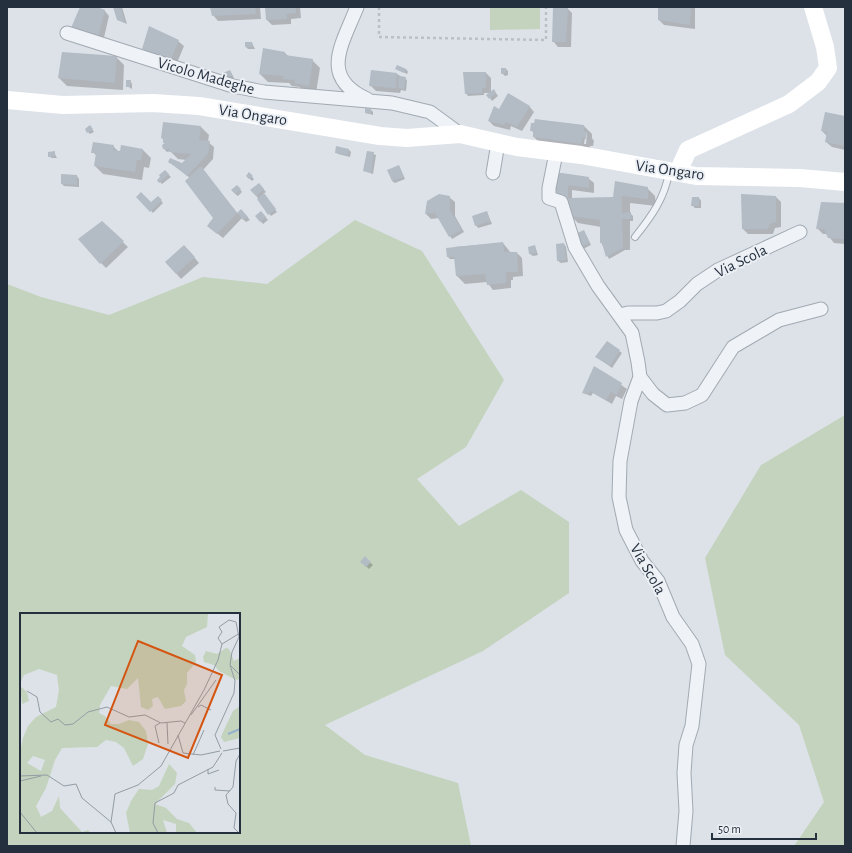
<svg xmlns="http://www.w3.org/2000/svg" width="852" height="853" font-family="'Alegreya Sans',sans-serif">
<rect width="100%" height="100%" fill="#dce2e8"/>
<path fill="#c4d3bd" fill-rule="evenodd" d="M 490,7 L 540,7 L 540,29 L 490,30 Z
M 355,220 L 422,251 L 504,380 L 466,447 L 417,479 L 459,526 L 521,490 L 569,522 L 569,593 L 483,651 L 325,725 L 365,755 L 458,783 L 471,846 L 7,846 L 7,284 L 41,297 L 109,315 L 203,277 L 267,284 ZM 21,614 L 239,614 L 239,832 L 21,832 Z
M 845,415 L 845,846 L 794,846 L 824,802 L 799,725 L 725,655 L 705,558 L 761,465 Z"/>
<path fill="#0003" fill-rule="evenodd" d="M 81,7 L 94,7 L 104,10 L 109,16 L 103,42 L 78,33 Z
M 114,7 L 122,7 L 127,24 L 118,20 Z
M 211,7 L 260,7 L 261,19 L 218,21 L 213,15 Z
M 266,7 L 300,7 L 301,18 L 291,19 L 291,24 L 272,25 L 267,20 Z
M 659,7 L 695,7 L 695,29 L 664,25 L 659,20 Z
M 567,8 L 572,13 L 571,47 L 558,47 L 553,41 Z
M 178,41 L 184,46 L 177,63 L 148,54 L 143,48 Z
M 252,43 L 255,49 L 248,49 L 246,47 Z
M 285,53 L 289,57 L 312,60 L 320,68 L 316,93 L 303,91 L 300,87 L 292,86 L 289,83 L 268,82 L 260,74 Z
M 116,57 L 124,65 L 123,90 L 67,86 L 59,78 Z
M 397,69 L 406,69 L 408,72 L 407,74 Z
M 506,69 L 508,71 L 508,75 L 505,76 L 502,73 Z
M 230,71 L 234,78 L 228,79 L 225,77 Z
M 486,73 L 491,78 L 491,92 L 496,93 L 498,96 L 492,101 L 490,98 L 491,93 L 484,93 L 484,95 L 468,96 L 466,93 Z
M 397,74 L 407,80 L 406,91 L 401,90 L 400,93 L 376,91 L 370,85 Z
M 130,81 L 132,84 L 132,89 L 127,86 Z
M 529,106 L 534,112 L 522,131 L 511,126 L 510,130 L 494,126 L 489,121 L 500,110 Z
M 371,110 L 373,112 L 373,115 L 366,113 Z
M 845,117 L 845,150 L 832,147 L 826,142 L 827,136 L 822,131 Z
M 584,126 L 592,134 L 592,138 L 594,141 L 593,146 L 590,146 L 589,151 L 542,145 L 534,137 L 534,133 L 531,130 ZM 586,132 L 587,134 L 586,144 L 584,144 Z
M 201,127 L 209,135 L 208,142 L 214,147 L 213,159 L 203,170 L 238,214 L 241,210 L 250,220 L 246,222 L 242,218 L 223,238 L 208,226 L 214,218 L 190,178 L 169,162 L 182,164 L 186,160 L 178,159 L 170,151 L 167,152 L 165,150 L 167,145 L 164,142 Z
M 92,129 L 94,132 L 90,134 L 88,132 Z
M 113,146 L 119,152 L 143,150 L 151,158 L 149,168 L 144,167 L 142,180 L 103,174 L 95,166 L 97,156 L 93,152 Z
M 349,150 L 351,152 L 350,157 L 338,154 L 336,152 Z
M 54,152 L 57,158 L 52,158 L 49,156 Z
M 367,152 L 376,155 L 373,174 L 364,171 Z
M 399,166 L 405,179 L 395,183 L 392,181 Z
M 165,171 L 171,177 L 162,184 L 158,180 Z
M 249,174 L 254,179 L 252,181 L 247,176 Z
M 554,174 L 588,178 L 594,183 L 594,193 L 572,190 L 572,199 L 614,198 L 647,188 L 655,196 L 656,206 L 630,203 L 630,213 L 633,216 L 633,221 L 630,221 L 630,250 L 625,250 L 609,259 L 601,242 L 601,227 L 578,223 L 570,215 Z
M 77,176 L 79,179 L 79,187 L 64,186 L 62,184 Z
M 259,184 L 266,192 L 263,194 L 277,212 L 271,216 L 252,190 Z
M 239,188 L 242,192 L 238,196 L 235,194 Z
M 742,195 L 776,197 L 781,202 L 781,227 L 775,228 L 773,234 L 748,234 L 743,229 Z
M 138,197 L 151,204 L 158,197 L 163,203 L 153,213 Z
M 449,197 L 455,202 L 455,216 L 464,232 L 452,239 L 439,218 L 431,219 L 426,214 L 428,202 Z
M 699,198 L 701,201 L 701,208 L 695,208 L 692,205 Z
M 822,203 L 845,204 L 845,244 L 834,243 L 827,234 L 823,234 L 818,229 Z
M 261,212 L 268,220 L 263,224 L 256,216 Z
M 487,212 L 492,224 L 478,228 L 476,225 Z
M 102,222 L 128,247 L 106,268 L 101,263 Z
M 584,231 L 591,245 L 583,249 L 581,246 Z
M 503,243 L 511,253 L 517,253 L 522,258 L 523,276 L 513,277 L 513,280 L 511,280 L 511,288 L 493,290 L 487,282 L 465,284 L 457,276 L 455,259 L 450,259 L 448,257 L 455,250 L 454,247 Z
M 564,244 L 566,247 L 568,262 L 561,263 L 558,261 Z
M 535,246 L 538,255 L 533,256 L 530,254 Z
M 189,251 L 199,263 L 181,279 L 166,262 Z
M 619,351 L 622,353 L 612,368 L 597,357 Z
M 595,367 L 627,389 L 622,399 L 616,396 L 612,404 L 593,393 L 591,396 L 583,393 Z
M 365,558 L 373,565 L 369,569 L 362,562 Z"/>
<path fill="#b3bbc5" d="M 80,7 L 97,7 L 105,10 L 98,37 L 71,28 Z
M 113,7 L 121,7 L 125,23 L 117,20 Z
M 210,7 L 255,7 L 256,14 L 212,16 Z
M 265,7 L 296,7 L 296,13 L 286,14 L 287,19 L 266,20 Z
M 553,7 L 568,7 L 566,42 L 552,42 Z
M 658,7 L 691,7 L 690,25 L 658,20 Z
M 149,26 L 179,40 L 171,59 L 142,49 Z
M 245,42 L 252,42 L 253,47 L 245,47 Z
M 263,48 L 285,52 L 285,55 L 313,59 L 309,86 L 294,83 L 295,80 L 283,79 L 283,76 L 259,74 Z
M 62,52 L 117,56 L 115,83 L 58,78 Z
M 397,65 L 406,69 L 404,73 L 395,69 Z
M 501,68 L 506,68 L 506,73 L 501,74 Z
M 230,70 L 233,76 L 225,77 L 223,73 Z
M 371,70 L 397,73 L 396,88 L 369,86 Z
M 463,72 L 486,72 L 486,88 L 482,88 L 482,93 L 465,94 Z
M 399,76 L 406,77 L 404,89 L 398,88 Z
M 126,80 L 131,80 L 130,87 L 126,87 Z
M 494,89 L 496,93 L 489,99 L 486,95 Z
M 508,93 L 530,106 L 517,127 L 506,122 L 504,125 L 488,121 L 494,106 L 499,109 Z
M 365,108 L 371,109 L 371,114 L 365,113 Z
M 825,112 L 845,116 L 845,146 L 825,142 L 827,132 L 821,131 Z
M 535,119 L 584,125 L 584,131 L 587,132 L 586,139 L 582,138 L 581,144 L 533,137 L 533,131 L 530,131 L 531,123 L 534,123 Z
M 163,122 L 201,126 L 199,140 L 210,141 L 208,154 L 187,176 L 178,168 L 168,162 L 170,158 L 182,163 L 191,154 L 169,152 L 169,148 L 166,150 L 163,149 L 162,145 L 165,143 L 163,143 L 163,139 L 161,138 Z
M 90,125 L 93,129 L 87,133 L 85,129 Z
M 93,142 L 114,145 L 113,150 L 120,151 L 121,145 L 143,149 L 141,160 L 137,160 L 135,172 L 94,166 L 96,153 L 91,153 Z
M 336,146 L 349,149 L 348,155 L 335,153 Z
M 55,151 L 55,156 L 48,157 L 48,152 Z
M 367,151 L 374,152 L 371,173 L 363,171 Z
M 399,165 L 404,177 L 392,181 L 387,170 Z
M 201,166 L 237,213 L 217,234 L 207,226 L 213,218 L 185,181 Z
M 165,170 L 169,174 L 159,183 L 157,180 L 160,177 L 159,175 Z
M 249,172 L 253,176 L 249,179 L 246,176 Z
M 553,173 L 562,173 L 589,177 L 589,188 L 568,185 L 568,198 L 558,198 L 552,193 Z
M 61,174 L 77,175 L 77,185 L 61,184 Z
M 615,181 L 648,187 L 648,199 L 622,196 L 622,213 L 631,212 L 631,219 L 622,219 L 623,248 L 606,257 L 602,243 L 600,243 L 600,220 L 569,216 L 567,198 L 613,197 Z
M 259,183 L 264,189 L 256,196 L 250,190 Z
M 237,185 L 241,189 L 235,194 L 231,190 Z
M 141,192 L 151,202 L 158,196 L 162,200 L 150,212 L 136,197 Z
M 264,193 L 276,209 L 268,215 L 257,199 Z
M 439,194 L 450,196 L 450,210 L 462,230 L 449,237 L 435,213 L 425,214 L 427,201 Z
M 741,194 L 776,196 L 776,222 L 770,224 L 768,229 L 742,229 Z
M 692,197 L 699,197 L 699,206 L 691,206 Z
M 821,202 L 845,203 L 845,239 L 828,238 L 824,229 L 816,229 Z
M 241,209 L 248,217 L 243,220 L 237,213 Z
M 261,211 L 266,217 L 260,222 L 255,216 Z
M 487,211 L 490,221 L 475,226 L 472,216 Z
M 102,221 L 124,241 L 100,264 L 78,239 Z
M 584,230 L 590,243 L 580,247 L 575,234 Z
M 503,242 L 504,252 L 517,252 L 518,272 L 506,272 L 506,283 L 487,285 L 485,274 L 456,276 L 454,257 L 447,257 L 446,248 Z
M 564,243 L 566,260 L 557,261 L 556,244 Z
M 184,245 L 195,257 L 176,274 L 165,262 Z
M 535,245 L 536,253 L 529,254 L 528,247 Z
M 607,341 L 620,350 L 610,366 L 595,357 Z
M 594,366 L 622,383 L 617,395 L 611,392 L 606,400 L 590,391 L 589,394 L 582,393 Z
M 365,556 L 371,562 L 366,567 L 360,562 Z"/>
<g fill="none" stroke-linecap="round" stroke-linejoin="round">
<defs>
<path id="lane" d="M 635,237 C 651,217 665,198 669,172"/>
<path id="street" d="M 357,7 C 342,45 319,77 367,99
M 67,33 L 233,86 L 264,92 L 392,103 L 430,112 L 460,134
M 556,153 L 549,188 L 549,198 L 561,202 L 575,247 L 598,286 L 632,333 L 638,362 L 640,377 L 631,401 L 620,461 L 619,497 L 626,530 L 642,561 L 658,581 L 673,617 L 692,644 L 699,664 L 692,726 L 686,745 L 684,773 L 686,811 L 683,846
M 493,173 L 498,143
M 620,315 L 628,313 L 657,313 L 666,311 L 680,301 L 697,284 L 718,270 L 800,232
M 640,377 L 653,394 L 667,405 L 685,403 L 702,395 L 733,347 L 779,320 L 821,309"/>
</defs>
<use href="#lane" stroke="#a1a9b2" stroke-width="8"/>
<use href="#street" stroke="#a1a9b2" stroke-width="15"/>
<path stroke="#bac0c6" stroke-width="2.5" stroke-dasharray="3 3" stroke-linecap="butt" d="M 379,7 L 379,37 L 546,40 L 546,7"/>
<use href="#lane" stroke="#eff2f6" stroke-width="6"/>
<use href="#street" stroke="#eff2f6" stroke-width="13"/>
<path stroke="#fff" stroke-width="18" d="M 7,100 L 63,105 L 153,103 L 199,106 L 380,136 L 407,138 L 460,134 L 517,147 L 581,155 L 696,176 L 800,178 L 845,182
M 678,172 L 688,150 L 789,104 L 818,82 L 828,68 L 825,47 L 813,7"/>
</g>
<g text-anchor="middle" dominant-baseline="central" stroke-width="4" stroke-linejoin="round" paint-order="stroke">
<g font-size="16" fill="#25303f" stroke="#ecf0f5">
<text transform="translate(206 76) rotate(16)">Vicolo Madeghe</text>
<text transform="translate(253 115) rotate(9)">Via Ongaro</text>
<text transform="translate(670 170) rotate(8)">Via Ongaro</text>
<text transform="translate(741 261) rotate(-26)">Via Scola</text>
<text transform="translate(648 569) rotate(60)">Via Scola</text>
</g>
</g>
<g transform="translate(20 613)">
<rect width="220" height="220" fill="#dce2e8"/>
<path d="M 0,0 L 188,0 L 187,14 L 166,24 L 162,33 L 175,42 L 176,49 L 167,60 L 167,71 L 164,77 L 166,88 L 161,93 L 145,96 L 138,84 L 132,86 L 133,93 L 128,97 L 121,94 L 118,65 L 107,76 L 91,73 L 80,92 L 79,100 L 85,103 L 91,111 L 99,111 L 109,107 L 119,109 L 126,118 L 128,131 L 123,146 L 113,153 L 104,135 L 96,129 L 86,127 L 77,134 L 42,135 L 35,147 L 26,175 L 16,193 L 21,204 L 32,198 L 39,183 L 40,195 L 62,219 L 68,217 L 71,220 L 0,220 L 0,140 L 3,125 L 8,113 L 16,104 L 36,94 L 39,77 L 37,62 L 19,56 L 4,62 L 0,70 ZM 13,143 L 25,147 L 21,158 L 7,150 ZM 206,35 L 209,36 L 214,48 L 220,45 L 220,66 L 216,67 L 199,58 L 194,52 L 184,49 L 183,44 L 186,38 L 197,41 ZM 0,73 L 7,79 L 9,88 L 2,91 ZM 220,93 L 220,125 L 204,129 L 201,124 L 204,117 L 213,98 ZM 149,151 L 157,160 L 155,171 L 135,191 L 146,195 L 157,206 L 169,210 L 177,220 L 156,220 L 156,211 L 143,207 L 147,220 L 110,220 L 106,200 L 111,188 L 119,176 L 132,177 L 139,173 Z" fill="#c4d3bd" fill-rule="evenodd"/>
<path fill="none" stroke="#94b2cb" stroke-width="2" d="M 208,121 L 220,116"/>
<path fill="none" stroke="#939ba4" stroke-width="1" d="M 211,53 L 220,62M 7,78 L 17,84 L 20,99 L 31,109 L 38,106 L 45,112 L 53,111 L 68,99 L 87,94 L 109,104 L 125,102 L 141,110 L 161,108 L 165,110M 178,94 L 181,92 L 191,97M 171,102 L 196,67M 147,110 L 148,131M 158,122 L 163,140 L 181,142 L 200,138M 139,130 L 135,113 L 140,110M 201,136 L 195,122 L 214,80 L 215,68 L 210,52 L 212,39 L 219,24 L 216,9 L 209,7 L 199,14 L 202,19 L 198,25 L 202,31M 203,138 L 220,135M 173,142 L 184,117M 188,156 L 188,161 L 199,157M 0,163 L 27,162 L 44,173 L 56,171 L 62,185 L 91,209 L 95,181 L 118,172 L 141,153 L 184,77 L 198,47 L 202,31 L 220,20M 0,168 L 21,163M 195,174 L 195,177 L 210,178M 0,199 L 17,220M 91,209 L 96,220M 138,220 L 133,210 L 135,190 L 154,180 L 158,172 L 193,154 L 202,140M 219,220 L 214,215 L 216,200 L 208,191 L 206,182 L 213,174 L 216,148 L 220,141"/>
<path fill="#d45511" fill-opacity="0.15" stroke="#d45511" stroke-width="2" d="M 118,28 L 202,62 L 168,145 L 85,112 Z"/>
<rect width="220" height="220" fill="none" stroke="#25303f" stroke-width="2"/>
</g>
<rect width="852" height="853" fill="none" stroke="#25303f" stroke-width="16"/>
<path d="M712 833v6h104v-6" fill="none" stroke="#25303f" stroke-width="2"/>
<text x="718" y="833" font-size="12" fill="#25303f" stroke="#ecf0f5" stroke-width="3" paint-order="stroke">50 m</text>
</svg>
